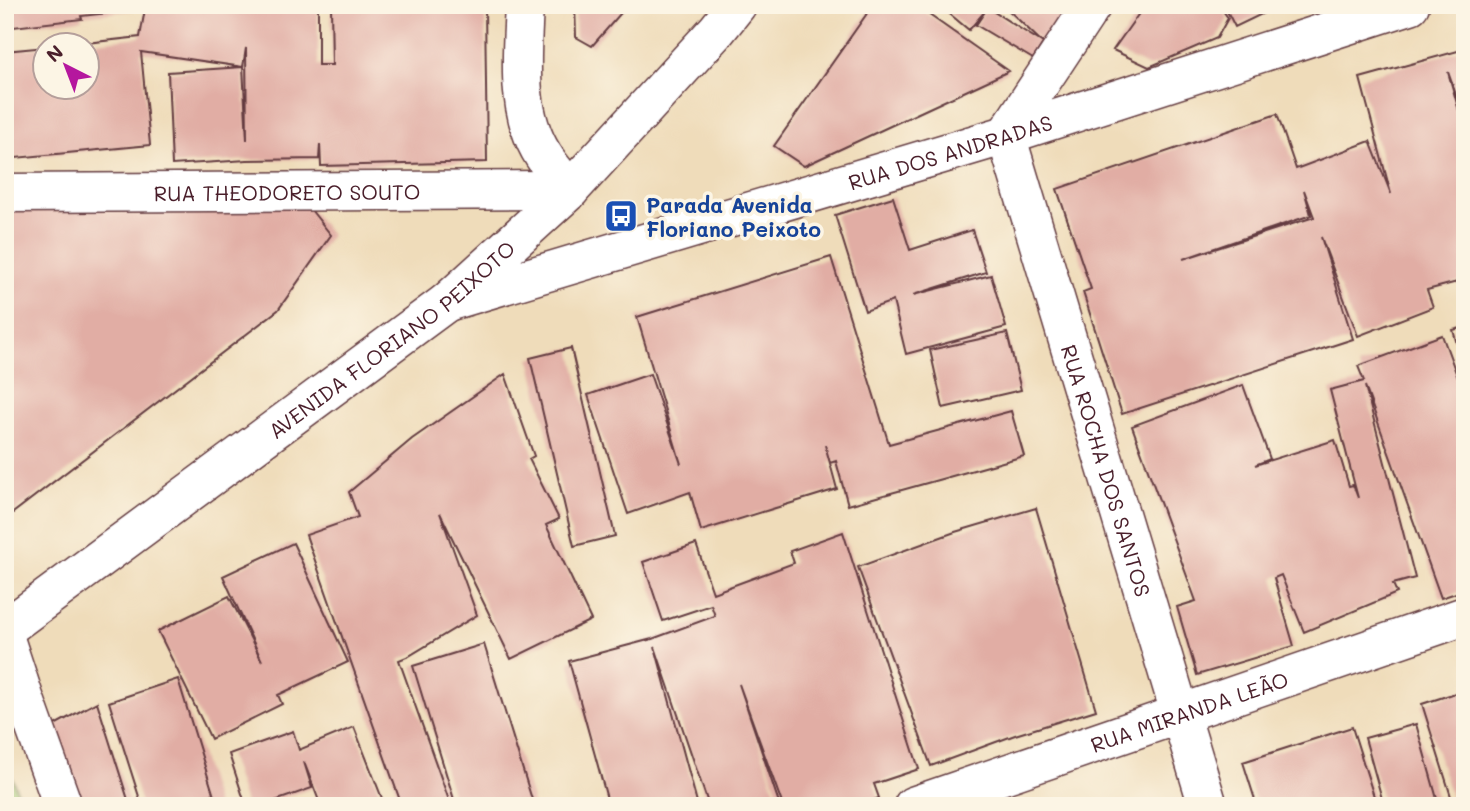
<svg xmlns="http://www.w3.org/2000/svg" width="1470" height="811" font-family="Mali,sans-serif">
<rect width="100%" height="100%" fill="#fcf5e5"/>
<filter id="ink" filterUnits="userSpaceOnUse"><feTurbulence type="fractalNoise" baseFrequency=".0143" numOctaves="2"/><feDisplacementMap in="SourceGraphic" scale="14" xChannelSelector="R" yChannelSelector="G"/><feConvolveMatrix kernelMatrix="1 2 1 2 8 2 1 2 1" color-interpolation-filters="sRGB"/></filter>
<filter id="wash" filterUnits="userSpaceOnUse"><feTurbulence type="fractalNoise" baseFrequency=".00686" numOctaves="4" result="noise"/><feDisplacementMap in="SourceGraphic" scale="28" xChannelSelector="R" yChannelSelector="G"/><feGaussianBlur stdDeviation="1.57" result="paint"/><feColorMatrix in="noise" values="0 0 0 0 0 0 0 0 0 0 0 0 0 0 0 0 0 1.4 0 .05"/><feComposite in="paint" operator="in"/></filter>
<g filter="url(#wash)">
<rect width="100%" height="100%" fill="#efdcba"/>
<path fill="#9fc46f" stroke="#74724d" stroke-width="2" d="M 5,760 L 23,806 L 5,806 Z"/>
<g id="blocks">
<path fill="#e1ada4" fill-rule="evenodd" d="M 5,5 L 318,5 L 318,65 L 332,65 L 331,5 L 485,5 L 487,162 L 321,166 L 320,144 L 319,159 L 247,160 L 172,165 L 168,72 L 243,67 L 247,140 L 246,48 L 243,67 L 141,52 L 150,145 L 5,159 L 5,51 L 46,47 L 46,88 L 88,88 L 88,46 L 77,46 L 77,44 L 140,37 L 145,9 L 81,16 L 82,19 L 5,28 Z
M 575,5 L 628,5 L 592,46 L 576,37 Z
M 873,5 L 915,5 L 1009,71 L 804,166 L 774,146 Z
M 939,5 L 983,5 L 1043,43 L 1003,5 L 1074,5 L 1063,21 L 1043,43 L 1033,59 L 976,25 L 986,10 L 969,30 Z
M 1145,5 L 1219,5 L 1228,18 L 1217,38 L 1149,67 L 1113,50 Z
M 1224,5 L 1261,5 L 1264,13 L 1235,27 Z
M 1465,49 L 1465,120 L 1448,72 L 1463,125 L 1465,125 L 1465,280 L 1427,290 L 1433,307 L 1358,336 L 1321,237 L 1353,339 L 1122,414 L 1083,292 L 1091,289 L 1057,189 L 1277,114 L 1296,169 L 1370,141 L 1391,194 L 1360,78 ZM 1304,190 L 1314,217 L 1183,259 L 1311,215 Z
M 295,190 L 331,235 L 278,310 L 5,519 L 5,206 Z
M 893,197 L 910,250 L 972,230 L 986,272 L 913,295 L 991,275 L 1006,327 L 906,354 L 893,301 L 865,311 L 835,215 Z
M 831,257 L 889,444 L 1011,411 L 1024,456 L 848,505 L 836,461 L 830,463 L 825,445 L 837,489 L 701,531 L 690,492 L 628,514 L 588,395 L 650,374 L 681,464 L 637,317 Z
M 1465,327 L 1465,369 L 1464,369 L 1453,330 Z
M 1007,333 L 1021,390 L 943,408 L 930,350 Z
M 1442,335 L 1465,397 L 1465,590 L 1441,598 L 1365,386 L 1415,578 L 1393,584 L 1397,593 L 1304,632 L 1281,575 L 1274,578 L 1294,646 L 1197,675 L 1177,607 L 1196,601 L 1132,426 L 1243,385 L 1270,459 L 1255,465 L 1335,440 L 1349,486 L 1353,485 L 1358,498 L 1330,390 L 1364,381 L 1358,366 Z
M 571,348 L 615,536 L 574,546 L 530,358 Z
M 505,374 L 534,456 L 529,459 L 559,519 L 546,525 L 591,620 L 511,659 L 440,513 L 477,615 L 409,656 L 399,660 L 451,806 L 402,806 L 306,535 L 358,517 L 349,492 L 412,439 Z
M 1036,508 L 1096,710 L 1015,735 L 931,766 L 858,567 L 955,532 Z
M 843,532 L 919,769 L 874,784 L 879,798 L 858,806 L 783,806 L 739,684 L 780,806 L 709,806 L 655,647 L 698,806 L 609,806 L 569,661 L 652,639 L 715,616 L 711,605 L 663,621 L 643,562 L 696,544 L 713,593 L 794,563 L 790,551 Z
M 293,543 L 348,662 L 278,695 L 282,704 L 211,739 L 158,631 L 229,596 L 262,661 L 223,576 Z
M 484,644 L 534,806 L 456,806 L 413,666 Z
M 178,679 L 217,806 L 142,806 L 109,702 Z
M 1465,690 L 1465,806 L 1454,806 L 1422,704 Z
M 97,702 L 130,806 L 64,806 L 38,734 Z
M 1416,724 L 1439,806 L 1384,806 L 1365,738 Z
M 354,727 L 385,806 L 321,806 L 304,762 L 312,788 L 261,806 L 246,806 L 229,754 L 293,731 L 299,750 Z
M 1352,727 L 1377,806 L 1257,806 L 1243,762 Z"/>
</g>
</g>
<g filter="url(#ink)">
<use href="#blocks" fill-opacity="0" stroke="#633b40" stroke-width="2"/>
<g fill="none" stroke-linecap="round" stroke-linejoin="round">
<defs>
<g id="minor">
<path d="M 524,5 C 522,55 515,111 543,155 C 551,168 561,179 570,190"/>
<path id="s1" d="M 1092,5 L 1006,135 L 1208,806"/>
<path id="s2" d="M 5,193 L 570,190"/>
<path id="s3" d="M 447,302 L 1006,135 L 1410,5"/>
<path id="s4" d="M 5,629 L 447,302 L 570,190 L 717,30 L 737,5"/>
<path d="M 5,639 L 24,697 L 63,806"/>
<path id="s5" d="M 913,806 L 1465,616"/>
</g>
</defs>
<use href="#minor" stroke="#633b40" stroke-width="41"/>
<use href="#minor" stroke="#fff" stroke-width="38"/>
</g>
</g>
<defs>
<symbol id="bus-square" viewBox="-11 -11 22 22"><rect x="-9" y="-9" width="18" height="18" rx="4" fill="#1a4fb4" stroke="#fcf5e5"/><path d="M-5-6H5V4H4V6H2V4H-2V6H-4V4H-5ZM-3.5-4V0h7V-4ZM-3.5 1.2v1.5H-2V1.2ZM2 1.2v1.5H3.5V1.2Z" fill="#fff"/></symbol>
</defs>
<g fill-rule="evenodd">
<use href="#bus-square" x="602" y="197" width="38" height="38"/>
</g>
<g text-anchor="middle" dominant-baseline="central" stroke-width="7" stroke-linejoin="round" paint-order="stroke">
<g font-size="21" fill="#4a1f2b" stroke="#fcf5e5">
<text stroke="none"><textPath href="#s3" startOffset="525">RUA DOS ANDRADAS</textPath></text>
<text stroke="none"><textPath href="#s2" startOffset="282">RUA THEODORETO SOUTO</textPath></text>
<text stroke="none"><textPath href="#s4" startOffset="483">AVENIDA FLORIANO PEIXOTO</textPath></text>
<text stroke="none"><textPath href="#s1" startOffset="506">RUA ROCHA DOS SANTOS</textPath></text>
<text stroke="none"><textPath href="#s5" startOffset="292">RUA MIRANDA LEÃO</textPath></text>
</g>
<g font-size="21" font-weight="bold" fill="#164399" stroke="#fcf5e5" text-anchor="start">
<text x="646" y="204">Parada Avenida<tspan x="646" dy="24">Floriano Peixoto</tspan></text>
</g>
</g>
<rect width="1470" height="811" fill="none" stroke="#fcf5e5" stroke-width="28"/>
<g transform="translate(66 66) rotate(318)"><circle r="33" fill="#fcf5e5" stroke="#b59f9b" stroke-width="2"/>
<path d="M0-5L12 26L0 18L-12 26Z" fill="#b5179e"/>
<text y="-10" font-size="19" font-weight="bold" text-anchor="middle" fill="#4a1f2b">N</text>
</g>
</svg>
